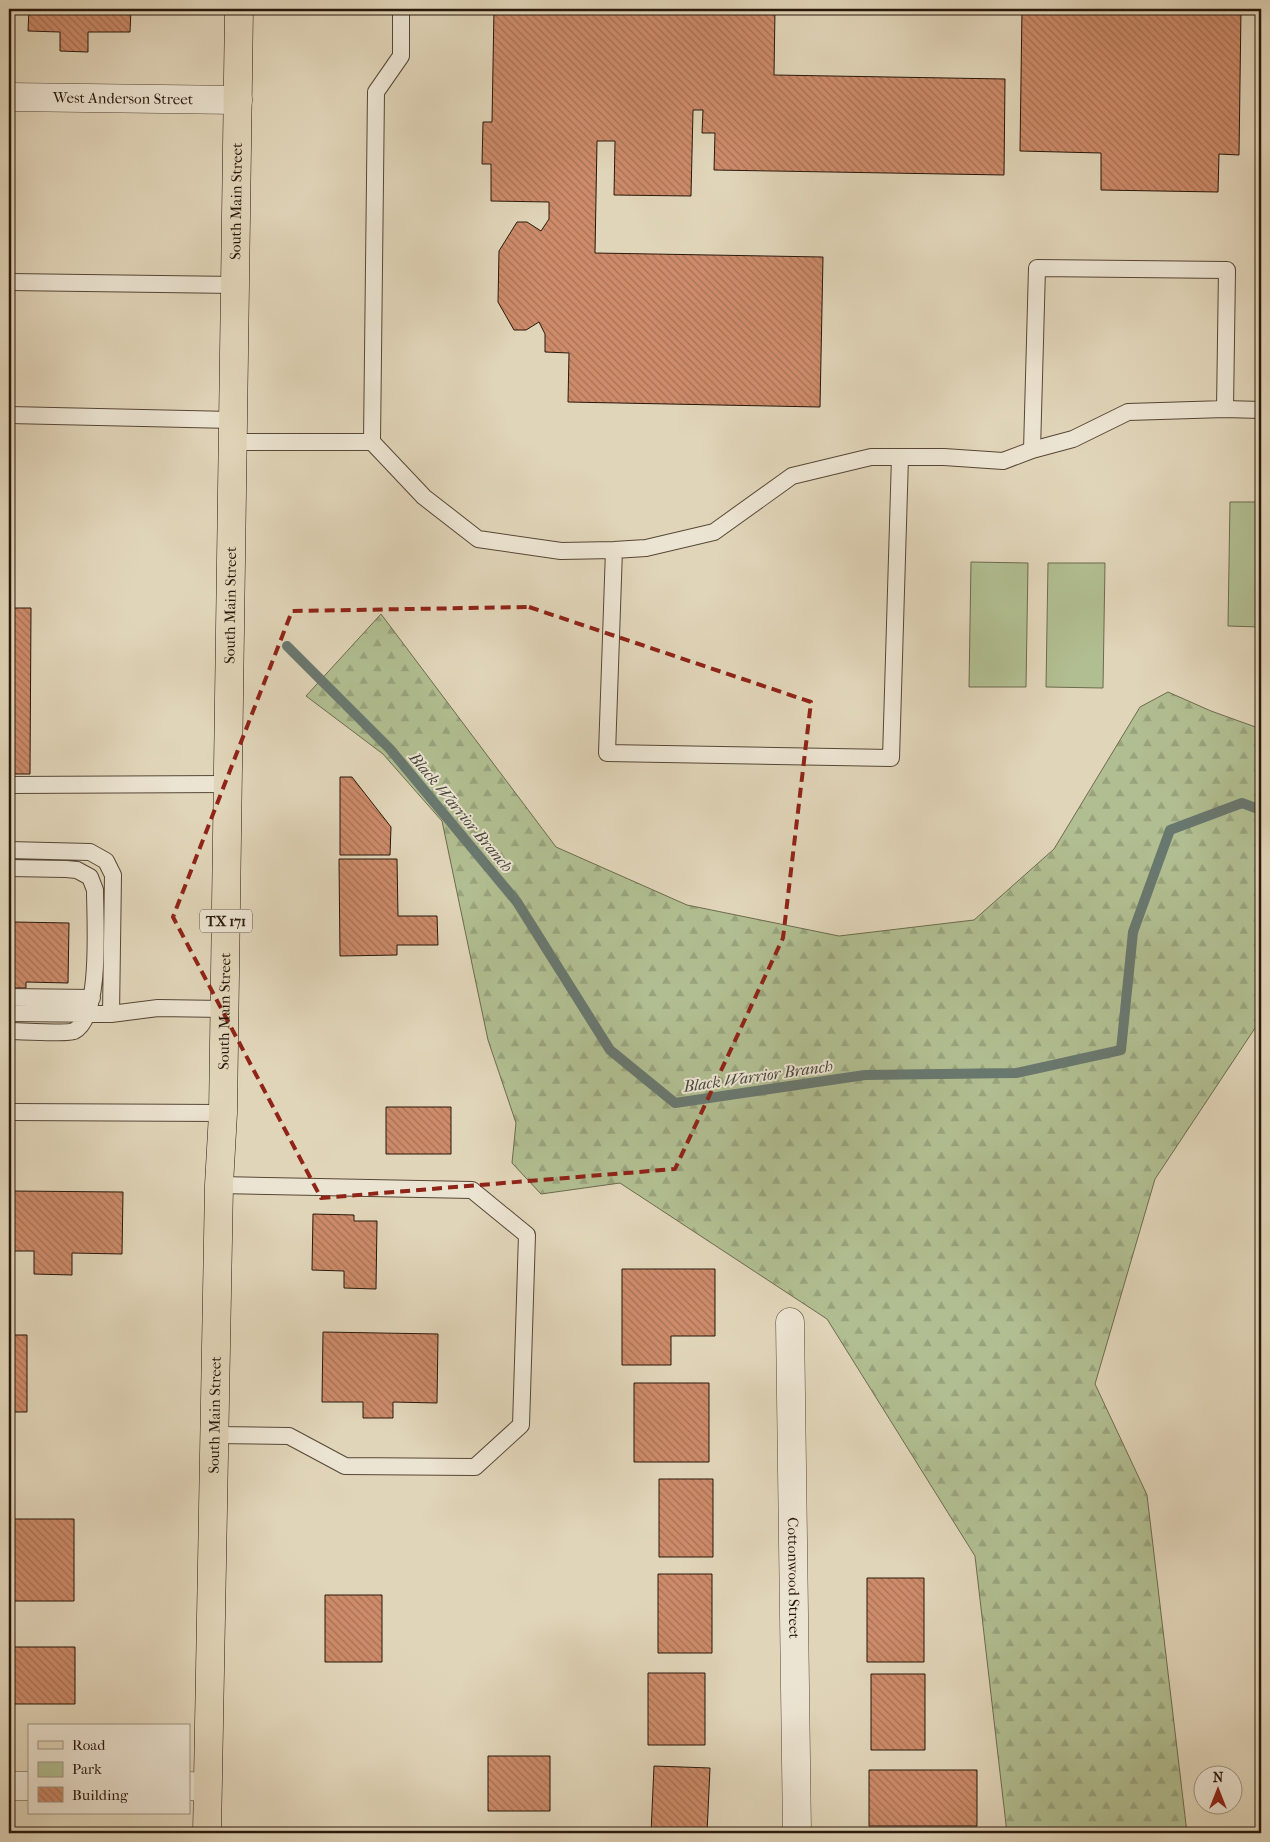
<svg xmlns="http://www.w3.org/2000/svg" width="1270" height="1842" font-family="'IM FELL French Canon',serif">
<defs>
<pattern id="forest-firs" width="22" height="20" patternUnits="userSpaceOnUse" patternTransform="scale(1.25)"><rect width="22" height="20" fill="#b1be91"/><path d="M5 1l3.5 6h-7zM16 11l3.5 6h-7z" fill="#98a37c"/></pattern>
<pattern id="building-back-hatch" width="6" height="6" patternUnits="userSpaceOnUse" patternTransform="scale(1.25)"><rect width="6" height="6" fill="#cd8b6a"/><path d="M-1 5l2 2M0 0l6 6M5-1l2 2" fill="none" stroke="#a67155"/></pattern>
</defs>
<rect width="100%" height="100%" fill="#e1d5b9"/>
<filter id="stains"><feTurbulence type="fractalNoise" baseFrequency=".004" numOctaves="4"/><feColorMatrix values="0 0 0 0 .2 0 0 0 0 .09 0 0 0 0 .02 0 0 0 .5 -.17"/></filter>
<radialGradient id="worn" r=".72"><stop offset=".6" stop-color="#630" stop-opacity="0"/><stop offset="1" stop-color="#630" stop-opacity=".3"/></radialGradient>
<path fill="url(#forest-firs)" stroke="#6c6b4e" d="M 381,614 L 556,847 L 687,905 L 839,936 L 974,920 L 1054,849 L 1140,707 L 1168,692 L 1211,711 L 1261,729 L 1261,1019 L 1155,1179 L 1095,1384 L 1147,1495 L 1187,1833 L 1007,1833 L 975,1556 L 827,1319 L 620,1183 L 541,1194 L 512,1163 L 516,1123 L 488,1040 L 442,821 L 383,754 L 306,696 Z"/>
<path fill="#b1be91" stroke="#6c6b4e" d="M 1230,502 L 1261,502 L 1261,627 L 1228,626 Z
M 971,562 L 1028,563 L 1026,687 L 969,687 Z
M 1048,563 L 1105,563 L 1103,688 L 1046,687 Z"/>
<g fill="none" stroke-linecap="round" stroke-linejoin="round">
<path stroke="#69786f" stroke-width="10" d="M 287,646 L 390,749 L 517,902 L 610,1050 L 675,1103 L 865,1075 L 1016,1073 L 1121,1050 L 1133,932 L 1170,830 L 1242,803 L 1261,810"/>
</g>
<path fill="url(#building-back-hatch)" stroke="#28180b" d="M 29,9 L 131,9 L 130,32 L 88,32 L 88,52 L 60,51 L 60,32 L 28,31 Z
M 494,9 L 775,9 L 774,75 L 1005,79 L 1004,175 L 714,170 L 715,133 L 702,133 L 703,110 L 693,110 L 691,196 L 614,195 L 615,141 L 597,141 L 595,253 L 823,257 L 820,407 L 568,402 L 569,353 L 545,352 L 545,334 L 539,322 L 526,330 L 514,330 L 498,302 L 499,251 L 517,222 L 527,222 L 541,231 L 549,219 L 549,202 L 491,201 L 491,164 L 482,164 L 483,122 L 492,122 Z
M 1022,9 L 1241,9 L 1239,155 L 1219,154 L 1218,192 L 1101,190 L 1101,153 L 1020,151 Z
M 9,608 L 31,608 L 30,774 L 9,774 Z
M 340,777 L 352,777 L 391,827 L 390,855 L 340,855 Z
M 339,859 L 397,859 L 398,916 L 437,916 L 438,945 L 397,945 L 397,955 L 340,956 Z
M 14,922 L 69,923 L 68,983 L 26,982 L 26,988 L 9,988 L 9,928 L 14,928 Z
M 386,1107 L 451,1107 L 451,1154 L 386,1154 Z
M 9,1191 L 123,1192 L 122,1254 L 72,1253 L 72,1275 L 34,1274 L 34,1251 L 9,1251 Z
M 313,1214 L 354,1215 L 354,1221 L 377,1221 L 376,1289 L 344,1288 L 344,1271 L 312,1270 Z
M 622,1269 L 715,1269 L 715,1336 L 671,1336 L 671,1365 L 622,1365 Z
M 323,1332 L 438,1334 L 437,1403 L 393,1402 L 393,1418 L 363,1418 L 363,1402 L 322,1402 Z
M 9,1335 L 27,1335 L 27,1412 L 9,1412 Z
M 634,1383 L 709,1383 L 709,1462 L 634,1462 Z
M 659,1479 L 713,1479 L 713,1557 L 659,1557 Z
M 9,1519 L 74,1519 L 74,1601 L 9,1601 Z
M 658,1574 L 712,1574 L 712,1653 L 658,1653 Z
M 867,1578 L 924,1578 L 924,1662 L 867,1662 Z
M 325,1595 L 382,1595 L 382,1662 L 325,1662 Z
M 9,1647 L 75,1647 L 75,1704 L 9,1704 Z
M 648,1673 L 705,1673 L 705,1745 L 648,1745 Z
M 871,1674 L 925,1674 L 925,1750 L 871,1750 Z
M 488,1756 L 550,1756 L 550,1811 L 488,1811 Z
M 654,1766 L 710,1768 L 707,1833 L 651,1833 Z
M 869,1770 L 977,1770 L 977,1826 L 869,1826 Z"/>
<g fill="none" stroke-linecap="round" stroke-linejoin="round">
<defs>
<path id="lane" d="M 401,9 L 401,56 L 376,92 L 372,442 L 424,497 L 478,539 L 561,551 L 614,550 L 646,548 L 714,532 L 792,476 L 871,457 L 944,457 L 1003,461 L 1032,450 L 1073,439 L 1128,412 L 1225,409 L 1261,410
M 9,282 L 236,285
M 9,415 L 232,420
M 232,442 L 372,442
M 1032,450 L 1037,268 L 1227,270 L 1225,409
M 614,550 L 607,753 L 891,758 L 900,457
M 9,785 L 228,784
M 9,850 L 90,852 L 106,861 L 113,875 L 111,1014
M 9,868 L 66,869 L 77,870 L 90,877 L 95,890 C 95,919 102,1018 74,1031 C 68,1034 19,1031 9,1031
M 9,997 L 92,998
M 9,1013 L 111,1014 L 158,1008 L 224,1009
M 9,1112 L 223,1113
M 215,1435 L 289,1436 L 345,1466 L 475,1467 L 521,1425 L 527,1235 L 472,1190 L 219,1185"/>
<g id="street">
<path id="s1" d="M 9,97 L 238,100"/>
<path id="s2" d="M 790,1322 L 797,1833"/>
<path d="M 9,1786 L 29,1786"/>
<path d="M 189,1786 L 207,1787"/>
</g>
<g id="primary">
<path id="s3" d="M 207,1833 L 219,1185 L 223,1113 L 239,9"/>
</g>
</defs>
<use href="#lane" stroke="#564736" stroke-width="18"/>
<use href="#street" stroke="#564736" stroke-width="29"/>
<use href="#primary" stroke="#28180b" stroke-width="29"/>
<use href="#lane" stroke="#ece4d2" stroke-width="16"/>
<use href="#street" stroke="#ece4d2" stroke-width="28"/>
<use href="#primary" stroke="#e1d5b9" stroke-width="28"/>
</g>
<path fill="none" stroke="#8f2418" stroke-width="4" stroke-dasharray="10 6" stroke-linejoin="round" d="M 529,607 L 811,702 L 783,938 L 675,1169 L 321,1198 L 173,917 L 292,611 Z"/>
<g text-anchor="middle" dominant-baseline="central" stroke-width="4" stroke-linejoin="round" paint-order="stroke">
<rect fill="#ece4d2" stroke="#635547" stroke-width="1" x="200" y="909.5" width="52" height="23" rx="4"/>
<g font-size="14" font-weight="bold" fill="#28180b">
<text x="226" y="921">TX 171</text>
</g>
<g font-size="15" fill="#28180b" stroke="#ece4d2">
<text stroke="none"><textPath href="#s1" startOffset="114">West Anderson Street</textPath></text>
<text stroke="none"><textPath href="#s3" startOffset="1632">South Main Street</textPath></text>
<text stroke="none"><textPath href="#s3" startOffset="1228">South Main Street</textPath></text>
<text stroke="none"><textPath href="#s3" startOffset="822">South Main Street</textPath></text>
<text stroke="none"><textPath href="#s3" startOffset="418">South Main Street</textPath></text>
<text stroke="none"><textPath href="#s2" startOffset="256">Cottonwood Street</textPath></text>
</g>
<g font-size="16" font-style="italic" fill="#48483d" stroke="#ece4d2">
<text transform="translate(461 812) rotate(50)">Black Warrior Branch</text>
<text transform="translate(758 1076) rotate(-8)">Black Warrior Branch</text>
</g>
</g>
<rect width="1270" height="1842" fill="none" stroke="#e1d5b9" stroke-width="30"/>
<rect x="10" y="10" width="1250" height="1822" fill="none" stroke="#28180b" stroke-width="2.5"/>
<rect x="15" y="15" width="1240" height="1812" fill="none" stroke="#28180b"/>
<rect x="28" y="1724" width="162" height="90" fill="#ece4d2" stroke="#9e9282"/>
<rect x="38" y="1741" width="25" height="8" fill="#e1d5b9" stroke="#9e9282"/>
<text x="72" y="1750" font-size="15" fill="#28180b">Road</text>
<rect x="38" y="1762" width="25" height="15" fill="#b1be91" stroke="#9e9282"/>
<text x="72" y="1774" font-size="15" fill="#28180b">Park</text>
<rect x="38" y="1787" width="25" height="15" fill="url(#building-back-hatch)" stroke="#9e9282"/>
<text x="72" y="1800" font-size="15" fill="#28180b">Building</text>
<g transform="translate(1218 1790)"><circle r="24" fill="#ece4d2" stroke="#9e9282"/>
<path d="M0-4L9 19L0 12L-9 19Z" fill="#8f2418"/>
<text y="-8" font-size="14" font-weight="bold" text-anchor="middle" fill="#28180b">N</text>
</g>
<rect width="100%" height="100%" filter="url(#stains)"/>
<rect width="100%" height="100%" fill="url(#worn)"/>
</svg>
